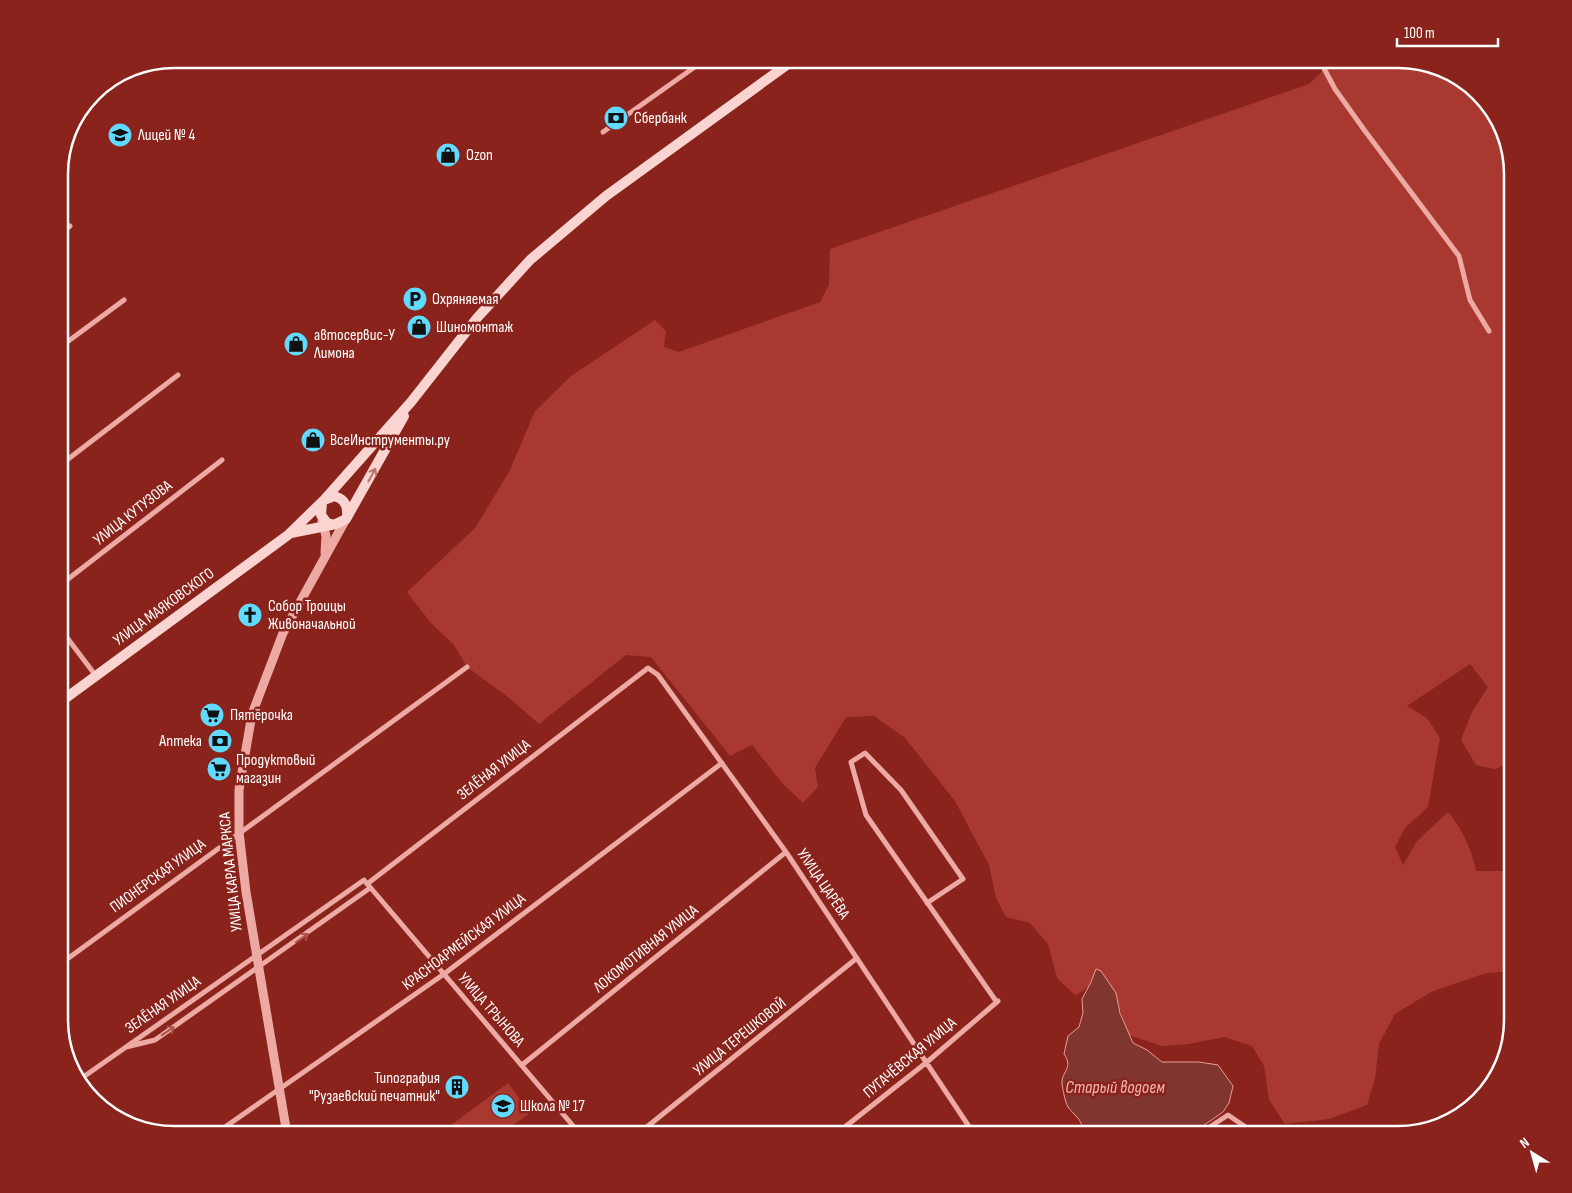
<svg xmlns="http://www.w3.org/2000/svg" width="1572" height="1193" font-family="'Sofia Sans Condensed',sans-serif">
<rect width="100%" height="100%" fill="#89231b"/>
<path fill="#a93930" d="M 1324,59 L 1399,59 L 1469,83 L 1502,123 L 1513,173 L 1513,762 L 1495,769 L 1476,765 L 1461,740 L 1472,712 L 1488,687 L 1470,664 L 1407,706 L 1427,718 L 1440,738 L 1428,807 L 1405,828 L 1395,847 L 1403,865 L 1417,841 L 1448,812 C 1463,830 1471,848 1476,871 L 1513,871 L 1513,927 L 1503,972 L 1486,973 L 1431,992 L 1395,1014 L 1379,1044 L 1375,1079 L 1367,1105 L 1329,1119 L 1285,1124 L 1269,1100 L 1264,1066 L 1252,1046 L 1224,1037 L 1188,1044 L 1161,1046 L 1129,1035 C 1122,1018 1113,976 1096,969 C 1091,982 1089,990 1075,995 L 1057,978 L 1048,944 L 1030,923 L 1006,917 L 996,898 L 989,865 L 955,801 L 905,738 L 874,716 L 846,717 L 815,768 L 818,787 L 803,803 L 783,784 L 752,745 L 730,756 L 651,657 L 626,655 L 539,724 L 508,697 L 467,667 L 454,645 L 430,622 L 407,592 L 475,528 L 509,472 L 535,411 L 571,376 L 655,320 L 666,331 L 664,347 L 679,352 L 820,302 L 829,285 L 830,249 L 1309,84 L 1325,69 Z
M 508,1083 L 530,1113 L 501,1134 L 439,1134 Z"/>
<path fill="#80352e" stroke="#ef9b97" d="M 1096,969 L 1101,971 L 1116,993 L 1120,1013 L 1133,1043 L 1147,1050 L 1162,1062 L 1199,1062 L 1218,1065 L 1233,1086 L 1229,1103 L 1223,1112 L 1191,1134 L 1076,1134 L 1075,1132 L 1082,1126 C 1080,1118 1073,1114 1068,1107 C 1065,1102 1063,1090 1062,1084 C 1061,1072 1074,1068 1064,1054 L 1068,1036 L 1079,1027 L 1083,1013 L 1082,999 L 1091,982 Z"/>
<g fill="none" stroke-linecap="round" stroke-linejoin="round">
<path stroke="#eda9a4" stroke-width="5" d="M 1319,59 L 1335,89 L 1365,131 L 1459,256 L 1470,300 L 1489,331
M 603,132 L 706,59
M 59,235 L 70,226
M 59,348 L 124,300
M 59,466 L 178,375
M 59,586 L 222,460
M 59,627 L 96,676
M 367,884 L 648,668 L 658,675 L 786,852 L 974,1134
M 927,903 L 963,879 L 901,790 L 865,753 L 851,762 L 866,815 L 996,1001
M 59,965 L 467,667
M 126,1047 L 155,1040 L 370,888
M 522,1065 L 786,852
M 79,1080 L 364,880 L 580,1134
M 215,1134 L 444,974 L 722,763
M 638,1134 L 857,958
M 836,1134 L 927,1062 L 998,1001
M 1199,1134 L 1228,1115 L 1256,1134"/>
<path stroke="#eda9a4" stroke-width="9" d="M 322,521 L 326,536 L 325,553
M 287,1134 L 246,892 L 239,832 L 239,790 L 252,714 L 283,633 L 346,519"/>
<path stroke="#f9d4d0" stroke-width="10" d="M 324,500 L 411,402 L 477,318 L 530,260 L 606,196 L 795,59
M 322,502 L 321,515 L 327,523 L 331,524
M 291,533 L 336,524 L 346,519 L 404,416
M 59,703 L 288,535 L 324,500 L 334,496 C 345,499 348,506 347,517"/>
</g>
<defs><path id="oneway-shaft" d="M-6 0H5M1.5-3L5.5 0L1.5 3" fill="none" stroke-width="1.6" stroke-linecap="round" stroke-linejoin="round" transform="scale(1.25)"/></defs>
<use stroke="#bb736c" href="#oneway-shaft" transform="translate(372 475) rotate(-61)"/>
<g stroke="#ac524b">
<use href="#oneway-shaft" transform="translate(302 938) rotate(-36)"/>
<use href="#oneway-shaft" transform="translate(168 1031) rotate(-34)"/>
</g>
<defs>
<symbol id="bank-disc" viewBox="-11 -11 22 22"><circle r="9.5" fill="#60dafe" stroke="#89231b"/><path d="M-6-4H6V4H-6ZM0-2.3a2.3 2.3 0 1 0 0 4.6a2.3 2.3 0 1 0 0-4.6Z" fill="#111"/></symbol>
<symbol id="school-disc" viewBox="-11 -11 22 22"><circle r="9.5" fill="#60dafe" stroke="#89231b"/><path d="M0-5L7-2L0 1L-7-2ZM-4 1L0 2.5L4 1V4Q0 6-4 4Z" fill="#111"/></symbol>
<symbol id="shop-disc" viewBox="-11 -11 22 22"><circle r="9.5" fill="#60dafe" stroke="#89231b"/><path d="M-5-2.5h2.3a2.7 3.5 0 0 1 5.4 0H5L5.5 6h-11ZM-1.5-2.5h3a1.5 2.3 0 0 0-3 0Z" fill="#111"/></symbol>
<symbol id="parking-disc" viewBox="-11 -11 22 22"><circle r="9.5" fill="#60dafe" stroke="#89231b"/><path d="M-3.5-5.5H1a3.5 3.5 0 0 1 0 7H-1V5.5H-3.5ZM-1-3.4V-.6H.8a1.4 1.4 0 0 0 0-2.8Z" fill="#111"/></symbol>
<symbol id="church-disc" viewBox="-11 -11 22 22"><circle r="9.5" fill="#60dafe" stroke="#89231b"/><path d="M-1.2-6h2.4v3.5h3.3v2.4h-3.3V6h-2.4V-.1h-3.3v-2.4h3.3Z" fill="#111"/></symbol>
<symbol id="supermarket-disc" viewBox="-11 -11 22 22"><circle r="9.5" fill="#60dafe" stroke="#89231b"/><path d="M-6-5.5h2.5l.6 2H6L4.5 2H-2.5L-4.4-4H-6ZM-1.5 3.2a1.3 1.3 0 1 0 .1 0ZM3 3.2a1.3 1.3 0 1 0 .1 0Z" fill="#111"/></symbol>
<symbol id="building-disc" viewBox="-11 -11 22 22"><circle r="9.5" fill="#60dafe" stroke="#89231b"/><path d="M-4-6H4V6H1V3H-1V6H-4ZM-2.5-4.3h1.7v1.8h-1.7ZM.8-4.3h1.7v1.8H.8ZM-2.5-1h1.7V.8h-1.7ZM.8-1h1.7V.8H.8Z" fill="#111"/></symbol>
</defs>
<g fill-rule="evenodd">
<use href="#bank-disc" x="602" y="104" width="28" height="28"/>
<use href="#school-disc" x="106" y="121" width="28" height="28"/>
<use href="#shop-disc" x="434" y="141" width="28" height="28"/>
<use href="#parking-disc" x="401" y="285" width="28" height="28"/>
<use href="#shop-disc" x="405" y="313" width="28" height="28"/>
<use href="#shop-disc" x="282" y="330" width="28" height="28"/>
<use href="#shop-disc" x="299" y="426" width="28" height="28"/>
<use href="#church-disc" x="236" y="601" width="28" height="28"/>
<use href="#supermarket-disc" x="198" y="701" width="28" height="28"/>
<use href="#bank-disc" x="206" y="727" width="28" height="28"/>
<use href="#supermarket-disc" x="205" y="755" width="28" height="28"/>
<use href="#building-disc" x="443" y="1073" width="28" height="28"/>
<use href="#school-disc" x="489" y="1092" width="28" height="28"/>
</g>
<g text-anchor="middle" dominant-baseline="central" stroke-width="5" stroke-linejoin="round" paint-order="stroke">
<g font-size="16" fill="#fff" stroke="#89231b" text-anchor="start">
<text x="634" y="118">Сбербанк</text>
<text x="138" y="135">Лицей № 4</text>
<text x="466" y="155">Ozon</text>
<text x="432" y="299">Охряняемая</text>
<text x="436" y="327">Шиномонтаж</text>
<text x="314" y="335">автосервис-У<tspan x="314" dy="18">Лимона</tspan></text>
<text x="330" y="440">ВсеИнструменты.ру</text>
<text x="268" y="606">Собор Троицы<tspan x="268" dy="18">Живоначальной</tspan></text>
<text x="230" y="715">Пятёрочка</text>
<text x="202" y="741" text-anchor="end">Аптека</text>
<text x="236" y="760">Продуктовый<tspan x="236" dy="18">магазин</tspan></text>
<text x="440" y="1078" text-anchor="end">Типография<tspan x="440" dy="18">"Рузаевский печатник"</tspan></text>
<text x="520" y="1106">Школа № 17</text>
</g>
<g font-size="16" fill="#fff" stroke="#89231b">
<text transform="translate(133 513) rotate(-38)">УЛИЦА КУТУЗОВА</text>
<text transform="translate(164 607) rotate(-36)">УЛИЦА МАЯКОВСКОГО</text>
<text transform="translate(494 770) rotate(-38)">ЗЕЛЁНАЯ УЛИЦА</text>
<text transform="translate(231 872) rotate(-96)">УЛИЦА КАРЛА МАРКСА</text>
<text transform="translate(158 876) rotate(-36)">ПИОНЕРСКАЯ УЛИЦА</text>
<text transform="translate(823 884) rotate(56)">УЛИЦА ЦАРЁВА</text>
<text transform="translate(464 942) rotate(-37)">КРАСНОАРМЕЙСКАЯ УЛИЦА</text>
<text transform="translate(646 949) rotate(-39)">ЛОКОМОТИВНАЯ УЛИЦА</text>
<text transform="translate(163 1005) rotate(-35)">ЗЕЛЁНАЯ УЛИЦА</text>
<text transform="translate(491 1010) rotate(49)">УЛИЦА ТРЫНОВА</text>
<text transform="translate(740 1037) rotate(-39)">УЛИЦА ТЕРЕШКОВОЙ</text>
<text transform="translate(910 1058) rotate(-40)">ПУГАЧЁВСКАЯ УЛИЦА</text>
</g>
<g font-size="18" font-style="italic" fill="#f4b4b0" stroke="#89231b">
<text x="1115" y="1087">Старый водоем</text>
</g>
</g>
<path d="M0 0H1572V1193H0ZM174 68H1398A106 106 0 0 1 1504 174V1020A106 106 0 0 1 1398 1126H174A106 106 0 0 1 68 1020V174A106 106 0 0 1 174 68Z" fill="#89231b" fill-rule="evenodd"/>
<path fill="none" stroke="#fff" stroke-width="2.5" d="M174 68H1398A106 106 0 0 1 1504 174V1020A106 106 0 0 1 1398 1126H174A106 106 0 0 1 68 1020V174A106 106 0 0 1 174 68Z"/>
<g transform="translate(1532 1153) rotate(323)" stroke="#89231b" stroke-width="4" paint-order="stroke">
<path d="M0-4L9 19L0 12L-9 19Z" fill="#ffffff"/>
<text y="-8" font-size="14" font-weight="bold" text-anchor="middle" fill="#ffffff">N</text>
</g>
<path d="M1397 38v8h101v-8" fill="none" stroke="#ffffff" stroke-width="2.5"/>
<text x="1404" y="38" font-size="15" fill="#ffffff" stroke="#89231b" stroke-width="4" paint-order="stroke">100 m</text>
</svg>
